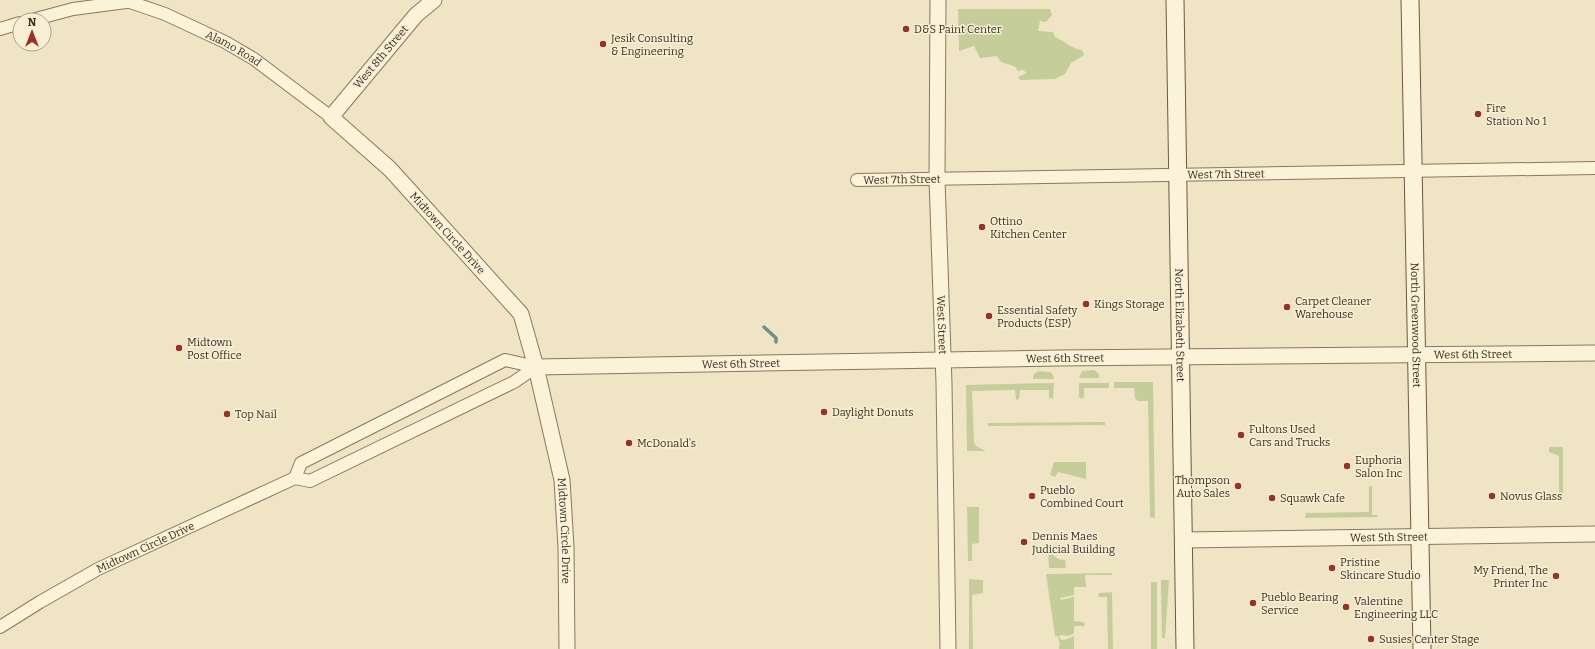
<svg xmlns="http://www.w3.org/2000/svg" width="1595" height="649" font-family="Bitter,serif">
<rect width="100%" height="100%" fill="#efe5c5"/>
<path fill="#c5ce99" d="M 958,9 L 1050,9 L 1052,15 L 1046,22 L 1040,21 L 1038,31 L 1053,32 L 1055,37 C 1065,41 1071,49 1082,50 L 1084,55 L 1071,63 L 1065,74 L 1055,79 L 1020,80 L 1018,77 L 1027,73 L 1023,70 L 1017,71 L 1016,67 L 1001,62 L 997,56 L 980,58 L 974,46 L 959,51 Z
M 1094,370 L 1099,374 L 1099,378 L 1079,378 L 1082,371 Z
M 1038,371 L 1050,372 L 1053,375 L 1054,379 L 1033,379 L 1033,375 Z
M 1114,382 L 1153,382 L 1155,518 L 1150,517 L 1150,515 L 1148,401 L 1138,401 L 1135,398 L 1134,388 L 1114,388 Z
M 1054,383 L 1053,399 L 1049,398 L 1049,390 L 1020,390 L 1019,399 L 1017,400 L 1016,399 L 1015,390 L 972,391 L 974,442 L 976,446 L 986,451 L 967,451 L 966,385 Z
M 1079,383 L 1109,383 L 1109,388 L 1084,388 L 1084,397 L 1082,399 L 1079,397 Z
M 1105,422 L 1105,425 L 988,426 L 988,423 Z
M 1563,447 L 1563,501 L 1559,501 L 1559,456 L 1549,452 L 1549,447 Z
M 1054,462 L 1086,462 L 1086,479 L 1058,472 L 1055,477 L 1050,475 Z
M 1369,486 L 1372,486 L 1372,515 L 1378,515 L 1377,517 L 1305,518 L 1306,513 L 1369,512 Z
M 967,507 L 979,507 L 979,543 L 972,544 L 972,561 L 968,561 Z
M 1048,553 L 1051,553 L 1058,559 L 1065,560 L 1066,568 L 1049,568 Z
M 1112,573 L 1112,575 L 1085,575 L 1086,587 L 1074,587 L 1074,595 L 1060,598 L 1061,600 L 1074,597 L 1074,621 L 1083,622 L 1085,624 L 1084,626 L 1074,626 L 1074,634 L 1067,636 L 1061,635 L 1059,636 L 1061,640 C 1066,640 1070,638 1074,636 L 1074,649 L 1059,649 L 1059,646 L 1060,646 L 1058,636 L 1055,636 L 1046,574 Z
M 969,579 L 983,580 L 983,593 L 972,595 L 973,649 L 969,649 Z
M 1161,580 L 1169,580 L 1165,638 L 1162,638 Z
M 1151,582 L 1157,582 L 1157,649 L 1151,649 Z
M 1112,592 L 1113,649 L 1108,649 L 1107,597 L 1099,597 L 1098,594 L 1100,593 Z"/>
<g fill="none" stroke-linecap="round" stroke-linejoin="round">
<path stroke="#6d918a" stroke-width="3.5" d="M 764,327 L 776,338 L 776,342"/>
<defs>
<g id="minor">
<path id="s1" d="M 124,0 L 165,14 L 225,42 L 254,59 L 331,117"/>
<path d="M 32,20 L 73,9 L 126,2"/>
<path d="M 0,29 L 20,23"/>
<path id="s2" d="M 857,180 L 1595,168"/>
<path d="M 295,478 L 301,463 L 505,360 L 536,367"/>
<path id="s3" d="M 0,627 L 40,602 L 98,569 L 295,478 L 310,481 L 514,382 L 536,367"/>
</g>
<g id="tertiary">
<path id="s4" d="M 434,0 L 416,15 L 331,117 L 390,169 L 521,314 L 536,367 L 562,480 L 566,547 L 567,649"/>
<path id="s5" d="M 938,0 L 937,179 L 944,383 L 948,649"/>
<path id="s6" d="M 536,367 L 1058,358 L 1595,353"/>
<path id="s7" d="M 1184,540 L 1595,534"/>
</g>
<g id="secondary">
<path id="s8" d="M 1175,0 L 1185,649"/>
<path id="s9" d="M 1410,0 L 1422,649"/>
</g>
</defs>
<use href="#minor" stroke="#8b775b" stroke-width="14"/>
<use href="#tertiary" stroke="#8b775b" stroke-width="17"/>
<use href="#secondary" stroke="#6d583e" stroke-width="19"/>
<use href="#minor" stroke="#faf2d9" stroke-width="12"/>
<use href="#tertiary" stroke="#faf2d9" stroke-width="15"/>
<use href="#secondary" stroke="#faf2d9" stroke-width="17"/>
</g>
<g fill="#9b2f29" stroke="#f6efd5" stroke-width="1.5">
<circle cx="906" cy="29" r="4"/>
<circle cx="603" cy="44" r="4"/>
<circle cx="1478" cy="114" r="4"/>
<circle cx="982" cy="227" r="4"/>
<circle cx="1086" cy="304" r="4"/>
<circle cx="1287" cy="307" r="4"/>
<circle cx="989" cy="316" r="4"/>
<circle cx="179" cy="348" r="4"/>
<circle cx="824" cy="412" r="4"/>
<circle cx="227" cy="414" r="4"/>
<circle cx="1241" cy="435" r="4"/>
<circle cx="629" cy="443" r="4"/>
<circle cx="1347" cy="466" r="4"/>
<circle cx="1238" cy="486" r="4"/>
<circle cx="1032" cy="496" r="4"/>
<circle cx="1492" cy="496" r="4"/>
<circle cx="1272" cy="498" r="4"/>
<circle cx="1024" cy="542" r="4"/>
<circle cx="1332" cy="568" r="4"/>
<circle cx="1556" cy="576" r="4"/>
<circle cx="1253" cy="603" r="4"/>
<circle cx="1346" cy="607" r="4"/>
<circle cx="1371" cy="639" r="4"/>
</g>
<g text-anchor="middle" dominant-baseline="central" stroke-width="3" stroke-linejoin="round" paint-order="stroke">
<g font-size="11" fill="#3b2e1f" stroke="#f6efd5" text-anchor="start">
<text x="914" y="29">D&amp;S Paint Center</text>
<text x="611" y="38">Jesik Consulting<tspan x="611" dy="13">&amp; Engineering</tspan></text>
<text x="1486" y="108">Fire<tspan x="1486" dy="13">Station No 1</tspan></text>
<text x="990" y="221">Ottino<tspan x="990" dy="13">Kitchen Center</tspan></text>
<text x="1295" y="301">Carpet Cleaner<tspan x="1295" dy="13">Warehouse</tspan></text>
<text x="1094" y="304">Kings Storage</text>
<text x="997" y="310">Essential Safety<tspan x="997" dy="13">Products (ESP)</tspan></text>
<text x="187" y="342">Midtown<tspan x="187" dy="13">Post Office</tspan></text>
<text x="832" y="412">Daylight Donuts</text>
<text x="235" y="414">Top Nail</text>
<text x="1249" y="429">Fultons Used<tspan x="1249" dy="13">Cars and Trucks</tspan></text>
<text x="637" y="443">McDonald's</text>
<text x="1355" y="460">Euphoria<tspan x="1355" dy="13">Salon Inc</tspan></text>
<text x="1230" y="480" text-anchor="end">Thompson<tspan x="1230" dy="13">Auto Sales</tspan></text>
<text x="1040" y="490">Pueblo<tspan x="1040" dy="13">Combined Court</tspan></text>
<text x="1500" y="496">Novus Glass</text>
<text x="1280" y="498">Squawk Cafe</text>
<text x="1032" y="536">Dennis Maes<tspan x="1032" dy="13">Judicial Building</tspan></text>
<text x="1340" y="562">Pristine<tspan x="1340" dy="13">Skincare Studio</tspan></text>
<text x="1548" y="570" text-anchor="end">My Friend, The<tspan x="1548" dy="13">Printer Inc</tspan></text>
<text x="1261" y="597">Pueblo Bearing<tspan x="1261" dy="13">Service</tspan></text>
<text x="1354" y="601">Valentine<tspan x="1354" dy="13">Engineering LLC</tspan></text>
<text x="1379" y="639">Susies Center Stage</text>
</g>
<g font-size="11" fill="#3b2e1f" stroke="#f6efd5">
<text stroke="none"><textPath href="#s1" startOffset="120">Alamo Road</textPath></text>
<text transform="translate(381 57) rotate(-50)">West 8th Street</text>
<text stroke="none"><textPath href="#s2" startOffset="369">West 7th Street</textPath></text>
<text stroke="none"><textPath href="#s2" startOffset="45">West 7th Street</textPath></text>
<text stroke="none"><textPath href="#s4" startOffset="321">Midtown Circle Drive</textPath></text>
<text stroke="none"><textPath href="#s9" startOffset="325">North Greenwood Street</textPath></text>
<text stroke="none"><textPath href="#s5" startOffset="325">West Street</textPath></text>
<text stroke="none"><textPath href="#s8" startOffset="325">North Elizabeth Street</textPath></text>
<text stroke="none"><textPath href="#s6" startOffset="937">West 6th Street</textPath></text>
<text stroke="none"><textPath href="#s6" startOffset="529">West 6th Street</textPath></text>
<text stroke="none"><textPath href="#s6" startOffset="205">West 6th Street</textPath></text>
<text stroke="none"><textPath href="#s4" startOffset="652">Midtown Circle Drive</textPath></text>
<text stroke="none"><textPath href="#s7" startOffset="205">West 5th Street</textPath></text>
<text stroke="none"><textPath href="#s3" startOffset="166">Midtown Circle Drive</textPath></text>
</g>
</g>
<g transform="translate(32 32)"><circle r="19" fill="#f6efd5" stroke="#aba28c"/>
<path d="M0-3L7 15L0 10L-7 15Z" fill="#9b2f29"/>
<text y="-6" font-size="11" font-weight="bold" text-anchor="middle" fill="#3b2e1f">N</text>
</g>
</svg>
